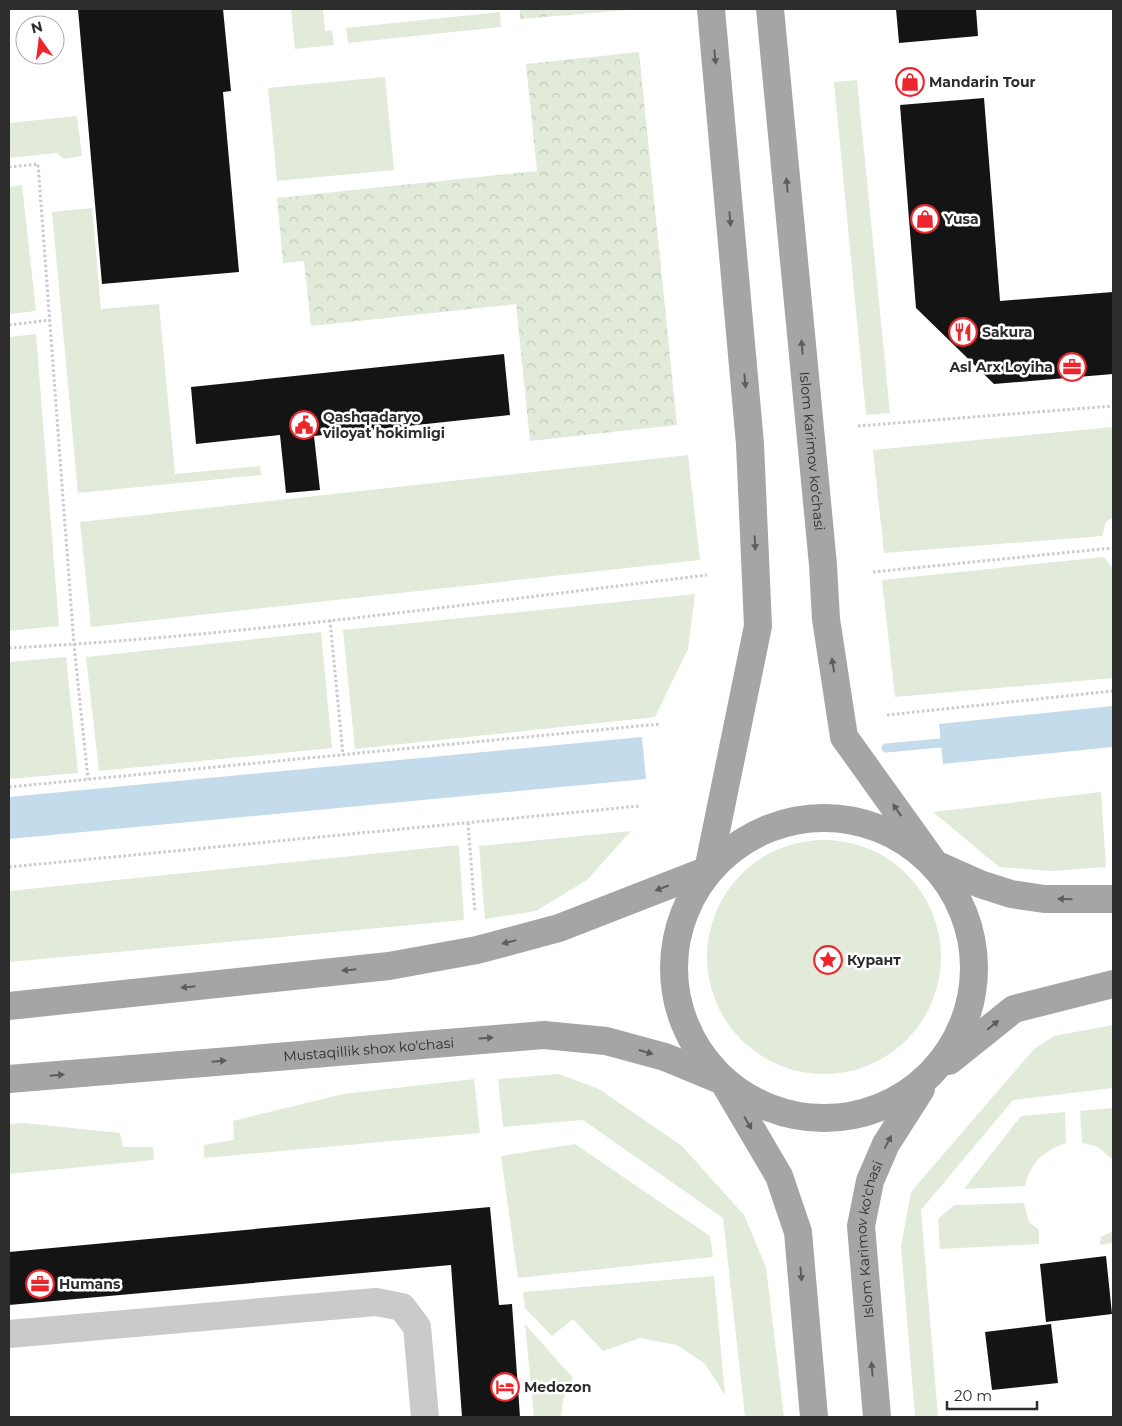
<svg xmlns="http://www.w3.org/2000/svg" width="1122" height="1426" font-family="Montserrat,sans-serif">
<defs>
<pattern id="forest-crowns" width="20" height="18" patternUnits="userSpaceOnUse" patternTransform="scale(1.25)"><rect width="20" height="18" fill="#e2ebd9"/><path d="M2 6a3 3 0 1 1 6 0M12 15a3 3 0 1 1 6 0" fill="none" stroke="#c2cabb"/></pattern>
</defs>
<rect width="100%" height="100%" fill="#fff"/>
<path fill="#e2ebd9" d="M 291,9 L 323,9 L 325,31 L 332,30 L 334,45 L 295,49 Z
M 500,12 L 501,27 L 348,43 L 346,28 Z
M 385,77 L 394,170 L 277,181 L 268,88 Z
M 857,80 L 890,413 L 866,415 L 834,82 Z
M 77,116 L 82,156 L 64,159 L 57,153 L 9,158 L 9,123 Z
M 22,185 L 36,311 L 9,314 L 9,187 Z
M 92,208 L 101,309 L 159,304 L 175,474 L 260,466 L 261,475 L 78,493 L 52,212 Z
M 36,334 L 59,626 L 9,631 L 9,337 Z
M 1113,427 L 1113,517 L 1106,522 L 1102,536 L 884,553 L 873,450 Z
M 688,455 L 700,560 L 91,627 L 80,522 Z
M 1104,557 L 1113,569 L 1113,678 L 895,697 L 882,580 Z
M 695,594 L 688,649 L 655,717 L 355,749 L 343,630 Z
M 321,632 L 332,748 L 99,771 L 86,657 Z
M 66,657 L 78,773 L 9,779 L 9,662 Z
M 1101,792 L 1106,867 L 1052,871 L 999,867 L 933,812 Z
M 631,831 L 587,880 L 536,911 L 485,919 L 479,846 Z
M707 957a117 117 0 1 1 234 0a117 117 0 1 1-234 0Z
M 459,845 L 464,920 L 9,962 L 9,891 Z
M 1113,1025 L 1113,1088 L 1013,1100 L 921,1210 L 938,1417 L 915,1417 L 901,1246 L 911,1192 L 1034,1049 L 1054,1036 Z
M 559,1074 L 599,1089 L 682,1146 L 744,1215 L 766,1267 L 784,1417 L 745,1417 L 723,1218 L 583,1120 L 503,1127 L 498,1079 Z
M 474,1079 L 480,1133 L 204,1158 L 204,1145 L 234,1140 L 233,1121 L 343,1094 Z
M 1113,1108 L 1113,1160 L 1098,1147 L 1082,1143 L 1080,1111 Z
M 1065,1112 L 1066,1143 C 1043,1151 1030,1163 1025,1186 L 964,1189 L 1021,1116 Z
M 24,1123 L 120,1133 L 123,1147 L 153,1147 L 154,1160 L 9,1174 L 9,1124 Z
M 575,1144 L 710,1236 L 713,1257 L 518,1278 L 501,1156 Z
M 1024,1203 L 1029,1222 L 1039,1230 L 1039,1244 L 940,1249 L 938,1219 L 954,1205 Z
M 1113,1231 L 1113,1243 L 1100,1245 L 1101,1237 Z
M 714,1276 L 725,1395 L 705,1364 L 677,1345 L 640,1338 L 603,1351 L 573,1319 L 552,1336 L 525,1308 L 523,1292 Z
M 525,1324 L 573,1378 L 563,1399 L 561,1417 L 534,1417 Z"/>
<path fill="url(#forest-crowns)" d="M 520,9 L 629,9 L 629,10 L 520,19 Z
M 639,52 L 677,425 L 530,441 L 516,304 L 311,326 L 304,261 L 283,263 L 277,198 L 537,171 L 526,64 Z"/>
<path fill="#c4dbec" d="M 1113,706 L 1113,747 L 943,764 L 939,724 Z
M 642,737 L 646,779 L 9,839 L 9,797 Z"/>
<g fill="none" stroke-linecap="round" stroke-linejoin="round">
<path stroke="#c4dbec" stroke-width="9" d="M 886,748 L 951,742"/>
</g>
<path fill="#141414" d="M 78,9 L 223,9 L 231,91 L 223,92 L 239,272 L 102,284 Z
M 896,9 L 976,9 L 978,36 L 899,43 Z
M 984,98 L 1000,301 L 1113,292 L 1113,374 L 994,384 L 916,308 L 900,105 Z
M 504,354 L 510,415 L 314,436 L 320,490 L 286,493 L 280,435 L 196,444 L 191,387 Z
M 490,1207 L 499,1305 L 512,1304 L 520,1417 L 462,1417 L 451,1265 L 9,1305 L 9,1252 Z
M 1106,1256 L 1112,1314 L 1046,1322 L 1040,1264 Z
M 1051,1324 L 1058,1383 L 992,1390 L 985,1332 Z"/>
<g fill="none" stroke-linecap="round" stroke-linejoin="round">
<path stroke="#cacaca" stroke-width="3" stroke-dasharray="2.5 2.5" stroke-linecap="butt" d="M 9,167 L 38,164 L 74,645 L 88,779
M 9,325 L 50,320
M 858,426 L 1113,406
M 873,572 L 1113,548
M 330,620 L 343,755
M 9,648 C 242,636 475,603 707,575
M 887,715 L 1113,691
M 9,787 L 660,724
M 468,823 L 475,912
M 9,867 L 640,806"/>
<path stroke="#cacaca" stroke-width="28" d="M 9,1334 L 376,1302 L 402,1307 L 417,1327 L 425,1417"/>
<g stroke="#a5a5a5" stroke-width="28">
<path id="s1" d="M 770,9 L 823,565 L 826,619 L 844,737 L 935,864 L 980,884 L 1011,894 L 1044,899 L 1113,899"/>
<circle cx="824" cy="968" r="150"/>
<path d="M 9,1006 L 389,966 L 477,950 L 559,928 L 708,870 L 758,626 L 750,444 L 711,9"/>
<path d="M 949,1061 L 1014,1009 L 1113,984"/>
<path id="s2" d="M 9,1079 L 544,1035 L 606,1041 L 665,1057 L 723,1081 L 779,1176 L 798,1232 L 814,1417"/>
<path id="s3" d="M 877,1417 L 861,1226 L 870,1181 L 886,1144 L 921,1089"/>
</g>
</g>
<defs><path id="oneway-solid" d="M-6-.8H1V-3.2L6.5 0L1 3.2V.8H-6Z" transform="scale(1.25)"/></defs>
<g fill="#5d5d5d">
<use href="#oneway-solid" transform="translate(715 57) rotate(85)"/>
<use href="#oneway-solid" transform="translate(787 185) rotate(-95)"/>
<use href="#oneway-solid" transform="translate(730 219) rotate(85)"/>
<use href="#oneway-solid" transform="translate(802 347) rotate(-95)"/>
<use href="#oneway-solid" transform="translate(745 381) rotate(85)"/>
<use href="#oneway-solid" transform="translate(755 543) rotate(87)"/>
<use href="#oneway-solid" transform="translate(833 665) rotate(-99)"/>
<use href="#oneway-solid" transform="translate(897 810) rotate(-125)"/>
<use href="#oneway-solid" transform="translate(662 888) rotate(159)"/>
<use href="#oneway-solid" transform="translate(1065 899) rotate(-178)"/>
<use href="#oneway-solid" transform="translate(509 942) rotate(166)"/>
<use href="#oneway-solid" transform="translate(349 970) rotate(174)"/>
<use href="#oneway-solid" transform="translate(188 987) rotate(174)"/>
<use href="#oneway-solid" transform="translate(993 1025) rotate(-39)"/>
<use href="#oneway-solid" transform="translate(486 1038) rotate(-4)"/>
<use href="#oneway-solid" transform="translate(646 1052) rotate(16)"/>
<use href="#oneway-solid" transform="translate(219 1061) rotate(-5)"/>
<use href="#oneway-solid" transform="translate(57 1075) rotate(-5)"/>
<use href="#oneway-solid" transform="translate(748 1123) rotate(59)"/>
<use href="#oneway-solid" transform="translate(888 1142) rotate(-62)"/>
<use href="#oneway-solid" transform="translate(801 1274) rotate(85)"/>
<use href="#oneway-solid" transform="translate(872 1369) rotate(-95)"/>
</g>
<defs>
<symbol id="shop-ring" viewBox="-11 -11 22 22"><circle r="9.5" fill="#fff" stroke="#ed252d" stroke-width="1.5"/><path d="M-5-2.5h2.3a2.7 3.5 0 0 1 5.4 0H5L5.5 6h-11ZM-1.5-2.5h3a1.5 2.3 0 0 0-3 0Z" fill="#ed252d"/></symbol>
<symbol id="restaurant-ring" viewBox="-11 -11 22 22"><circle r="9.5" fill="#fff" stroke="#ed252d" stroke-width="1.5"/><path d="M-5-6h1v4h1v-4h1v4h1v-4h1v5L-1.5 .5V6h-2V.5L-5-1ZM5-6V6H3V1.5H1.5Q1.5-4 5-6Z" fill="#ed252d"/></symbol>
<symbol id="office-ring" viewBox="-11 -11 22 22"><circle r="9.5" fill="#fff" stroke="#ed252d" stroke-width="1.5"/><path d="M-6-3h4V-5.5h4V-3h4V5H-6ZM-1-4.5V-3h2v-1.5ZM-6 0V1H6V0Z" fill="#ed252d"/></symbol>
<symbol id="civic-ring" viewBox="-11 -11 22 22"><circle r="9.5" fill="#fff" stroke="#ed252d" stroke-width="1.5"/><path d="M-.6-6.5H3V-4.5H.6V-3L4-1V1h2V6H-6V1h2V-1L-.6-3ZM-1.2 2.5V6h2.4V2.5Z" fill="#ed252d"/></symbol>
<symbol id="sight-ring" viewBox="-11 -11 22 22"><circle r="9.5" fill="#fff" stroke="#ed252d" stroke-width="1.5"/><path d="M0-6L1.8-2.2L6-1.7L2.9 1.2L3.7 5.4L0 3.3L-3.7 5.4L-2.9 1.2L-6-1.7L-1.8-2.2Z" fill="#ed252d"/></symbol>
<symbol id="hotel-ring" viewBox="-11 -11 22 22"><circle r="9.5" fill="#fff" stroke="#ed252d" stroke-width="1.5"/><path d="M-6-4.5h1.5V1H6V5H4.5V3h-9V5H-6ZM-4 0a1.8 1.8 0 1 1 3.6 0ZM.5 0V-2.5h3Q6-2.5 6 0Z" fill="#ed252d"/></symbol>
</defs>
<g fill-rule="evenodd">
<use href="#shop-ring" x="894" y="66" width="32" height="32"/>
<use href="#shop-ring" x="909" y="203" width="32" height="32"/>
<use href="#restaurant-ring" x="947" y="316" width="32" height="32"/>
<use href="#office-ring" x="1056" y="351" width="32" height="32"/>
<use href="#civic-ring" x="288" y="409" width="32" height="32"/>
<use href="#sight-ring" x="812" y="944" width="32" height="32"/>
<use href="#office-ring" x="24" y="1268" width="32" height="32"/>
<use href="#hotel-ring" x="489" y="1371" width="32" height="32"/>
</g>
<g text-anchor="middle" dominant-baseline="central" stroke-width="5" stroke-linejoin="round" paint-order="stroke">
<g font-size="14" font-weight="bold" fill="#2d2d2d" stroke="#fff" text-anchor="start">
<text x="929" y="82">Mandarin Tour</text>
<text x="944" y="219">Yusa</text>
<text x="982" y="332">Sakura</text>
<text x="1053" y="367" text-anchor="end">Asl Arx Loyiha</text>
<text x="323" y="417">Qashqadaryo<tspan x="323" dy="16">viloyat hokimligi</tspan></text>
<text x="847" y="960">Курант</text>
<text x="59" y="1284">Humans</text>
<text x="524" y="1387">Medozon</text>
</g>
<g font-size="14" fill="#2d2d2d" stroke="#fff">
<text stroke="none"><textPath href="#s1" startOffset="444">Islom Karimov ko‘chasi</textPath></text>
<text stroke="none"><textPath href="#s2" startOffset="361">Mustaqillik shox ko'chasi</textPath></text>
<text stroke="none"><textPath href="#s3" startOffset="179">Islom Karimov ko‘chasi</textPath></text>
</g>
</g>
<rect width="1122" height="1426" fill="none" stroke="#2d2d2d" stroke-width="20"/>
<g transform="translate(40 40) rotate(346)"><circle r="24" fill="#ffffff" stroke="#ababab"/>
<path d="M0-4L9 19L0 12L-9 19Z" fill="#ed252d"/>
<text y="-8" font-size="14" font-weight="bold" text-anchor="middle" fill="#2d2d2d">N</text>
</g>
<path d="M947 1401v8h90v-8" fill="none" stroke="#2d2d2d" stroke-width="2.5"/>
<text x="954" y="1401" font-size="15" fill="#2d2d2d" stroke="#ffffff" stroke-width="4" paint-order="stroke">20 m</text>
</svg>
